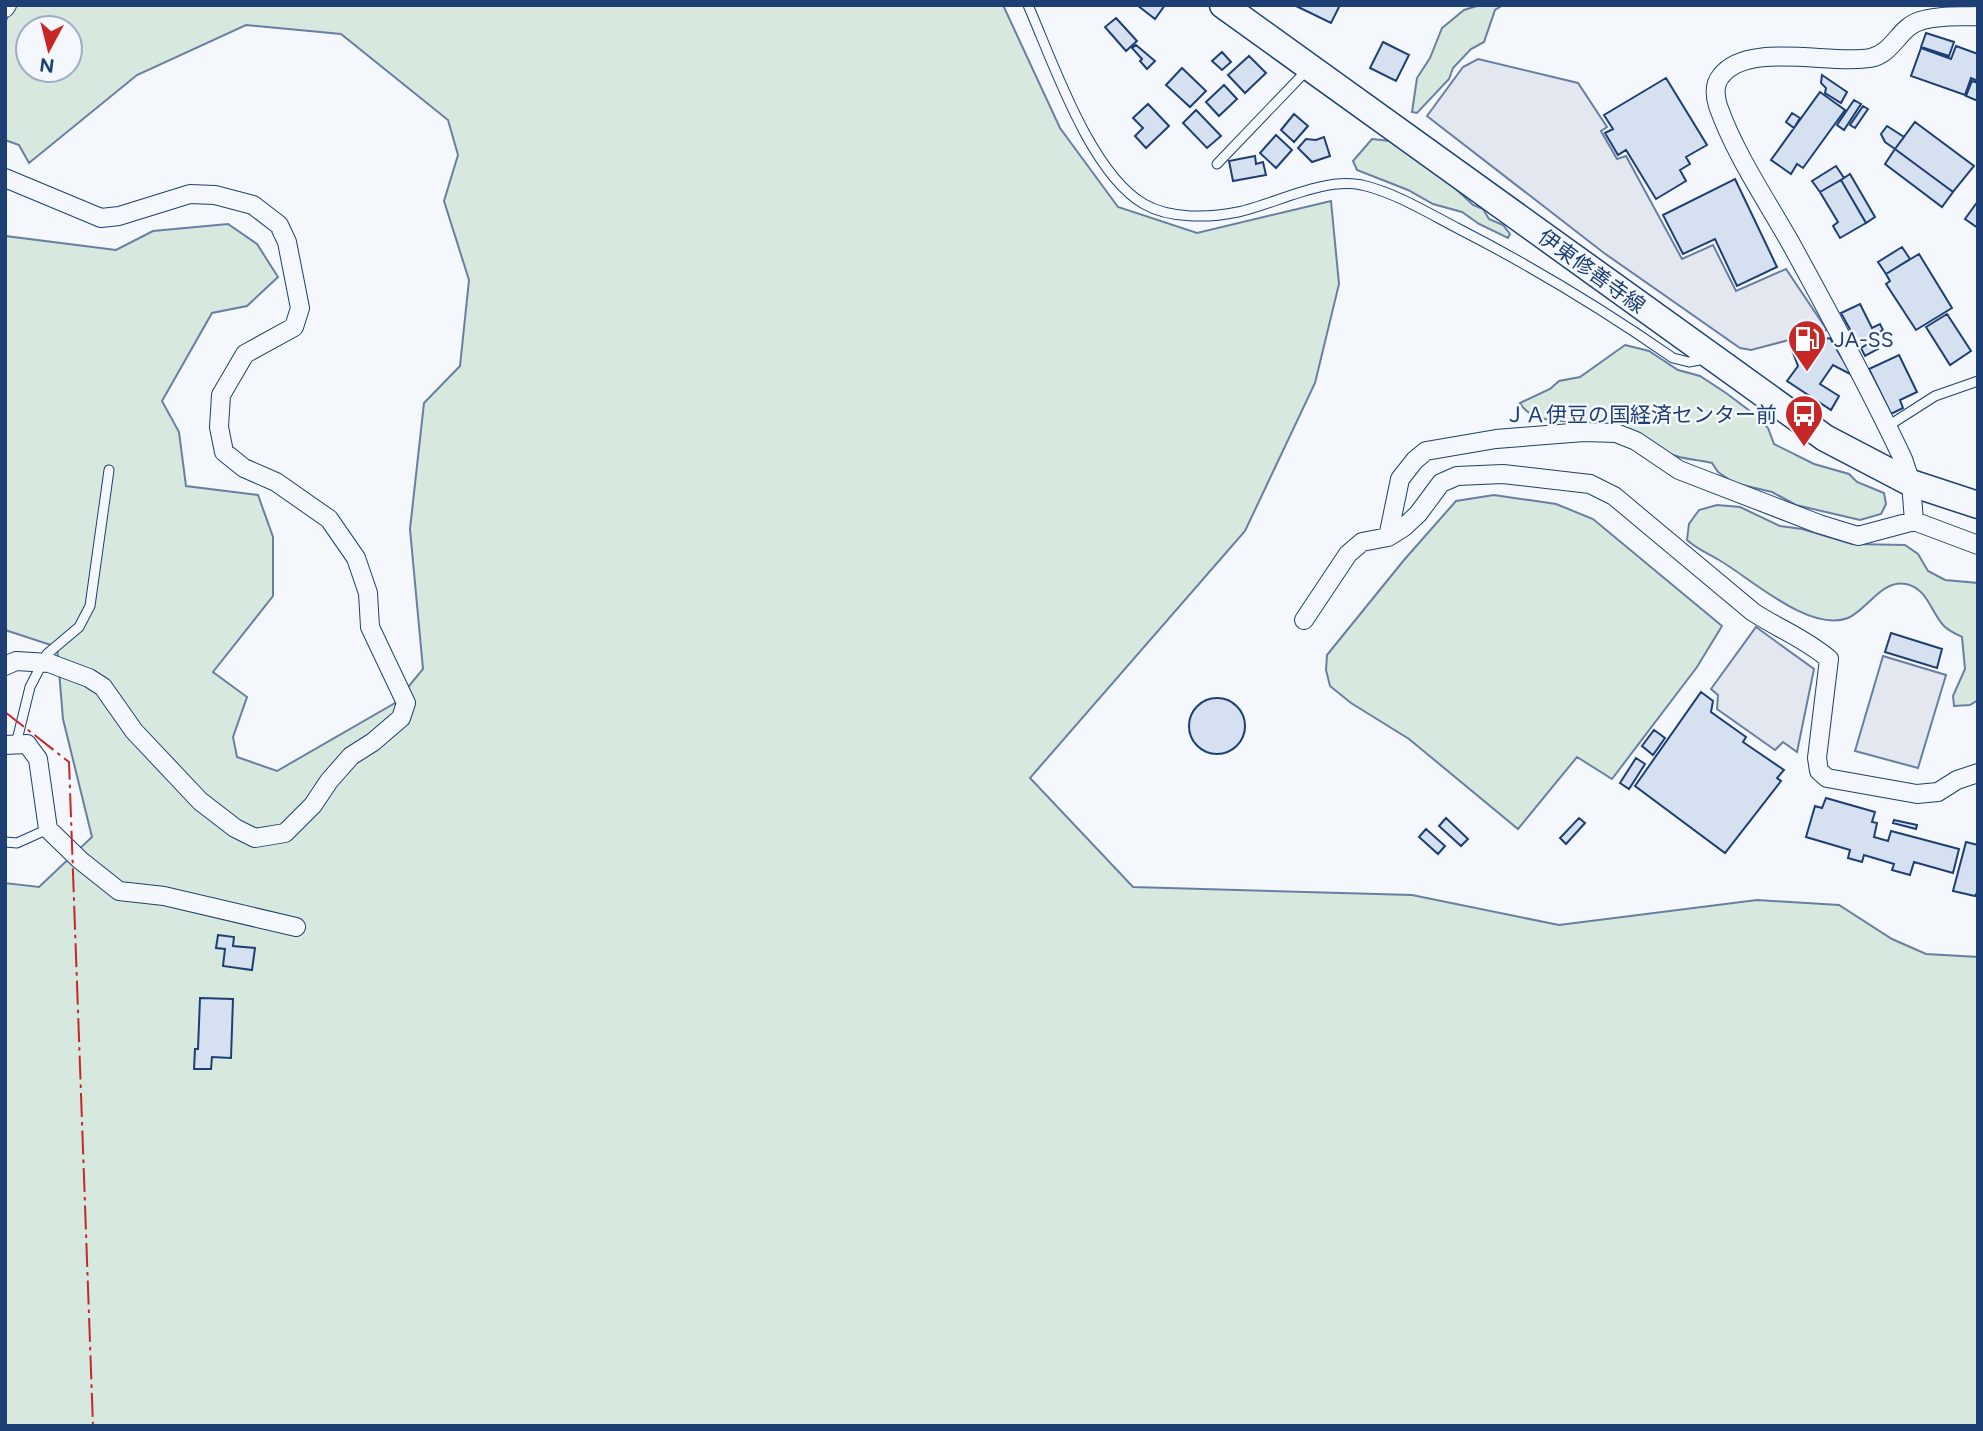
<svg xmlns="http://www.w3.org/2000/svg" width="1983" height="1431" font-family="Figtree,'Noto Sans JP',sans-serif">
<rect width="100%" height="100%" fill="#f4f7fb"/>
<path fill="#d7e8df" stroke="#687fa3" stroke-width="2" fill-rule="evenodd" d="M 14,5 L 1003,5 L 1060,128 L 1118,207 L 1197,233 L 1331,201 L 1339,284 L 1315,383 L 1245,531 L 1030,778 L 1133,887 L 1412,895 L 1559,925 L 1757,900 L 1839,905 L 1892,939 L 1926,954 L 1978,957 L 1978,1426 L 5,1426 L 5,883 L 39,887 L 92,837 L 63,719 L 57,647 L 5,630 L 5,236 L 116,250 L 153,231 L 228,224 L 257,244 L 278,277 L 247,306 L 212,313 L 162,401 L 179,432 L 186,486 L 258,495 L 273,537 L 273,596 L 213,672 L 247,697 L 233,737 L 237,757 L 277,771 L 395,703 L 423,669 L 410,529 L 424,403 L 460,366 L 469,280 L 444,201 L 458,155 L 448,120 L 341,34 L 246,25 L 137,75 L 29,163 L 19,145 L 5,140 L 5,22 ZM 28,28 L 70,28 L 70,70 L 28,70 Z
M 1480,5 L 1503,5 L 1495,10 L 1484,42 L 1471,49 L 1453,68 L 1449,79 L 1417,113 L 1412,112 L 1417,78 L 1430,58 L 1442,28 L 1464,10 Z
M 1372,139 L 1390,141 L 1441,175 L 1473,205 L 1483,209 L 1489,219 L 1503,225 L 1510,234 L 1508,238 L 1479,224 L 1462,212 L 1433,204 L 1408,190 L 1357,170 L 1353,161 Z
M 1625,345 L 1649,351 L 1678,370 L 1700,376 L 1726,393 L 1754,414 L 1768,428 L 1774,444 L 1814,464 L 1849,474 L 1857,482 L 1884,493 L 1886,504 L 1881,514 L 1860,520 L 1796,505 L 1772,492 L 1734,483 L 1718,472 L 1712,463 C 1696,459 1681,460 1665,452 C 1647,445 1624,427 1606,424 C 1580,419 1533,428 1520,403 L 1550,389 L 1559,381 L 1580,377 Z
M 1494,495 L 1556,504 L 1593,519 L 1722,626 L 1697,667 L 1612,779 L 1577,757 L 1518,829 L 1409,739 L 1351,703 L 1330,686 L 1326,670 L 1327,655 L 1404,560 L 1456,501 Z
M 1717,505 L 1740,507 L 1780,526 L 1802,529 L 1852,544 L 1905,545 L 1918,554 L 1928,571 L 1945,580 L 1978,583 L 1978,700 L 1970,705 L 1954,706 L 1953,696 L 1965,669 L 1962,637 C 1956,634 1949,631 1944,626 C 1930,611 1928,589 1906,584 C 1882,579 1868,609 1848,618 C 1809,633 1749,577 1719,560 C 1707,553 1697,549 1687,540 L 1689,524 L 1699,510 Z"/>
<path fill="#e3e8f0" stroke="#687fa3" stroke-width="2" d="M 1478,59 L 1578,83 L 1607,127 L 1601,131 L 1617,159 L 1626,156 L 1682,259 L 1713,245 L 1736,291 L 1786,269 L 1827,330 L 1751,350 L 1740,348 L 1604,253 L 1427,116 L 1463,67 Z
M 1756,627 L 1814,669 L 1797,752 L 1783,742 L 1775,750 L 1717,709 L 1718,695 L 1711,689 Z
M 1883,656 L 1946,675 L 1918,768 L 1855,751 Z"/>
<path fill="#d5e0f0" stroke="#1d3f73" stroke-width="2" d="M 1137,5 L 1165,5 L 1155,19 Z
M 1294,5 L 1340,5 L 1331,23 Z
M 1116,18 L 1137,41 L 1126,51 L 1105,27 Z
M 1926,33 L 1954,42 L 1949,56 L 1921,47 Z
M 1383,42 L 1409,55 L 1396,81 L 1370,68 Z
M 1136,45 L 1155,61 L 1147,69 L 1140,61 L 1142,59 L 1132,48 Z
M 1956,46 L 1978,54 L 1978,81 L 1971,78 L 1965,95 L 1911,76 L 1921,48 L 1951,59 Z
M 1222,52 L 1231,62 L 1222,70 L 1212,61 Z
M 1249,56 L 1266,73 L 1245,93 L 1228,75 Z
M 1182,68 L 1206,91 L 1190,107 L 1166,85 Z
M 1822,75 L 1847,92 L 1841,103 L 1825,93 L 1826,88 L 1821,83 Z
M 1666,78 L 1707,145 L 1686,157 L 1690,164 L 1680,170 L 1686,181 L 1656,199 L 1626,150 L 1618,155 L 1605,133 L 1613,129 L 1604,115 Z
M 1972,81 L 1978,83 L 1978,101 L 1966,96 Z
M 1224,85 L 1237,99 L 1219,116 L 1206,102 Z
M 1820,92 L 1845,110 L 1803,168 L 1797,164 L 1791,174 L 1771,160 Z
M 1854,100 L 1861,104 L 1844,130 L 1837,125 Z
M 1148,104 L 1169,126 L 1146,148 L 1135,136 L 1143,128 L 1133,118 Z
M 1863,106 L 1868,109 L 1855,128 L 1850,125 Z
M 1196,110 L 1221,136 L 1207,148 L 1183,123 Z
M 1792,113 L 1800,118 L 1794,128 L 1786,122 Z
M 1294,114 L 1308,126 L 1294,142 L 1281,130 Z
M 1915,122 L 1974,166 L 1953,192 L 1895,149 Z
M 1887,126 L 1904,137 L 1895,149 L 1885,142 L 1881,134 Z
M 1276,135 L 1292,150 L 1276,168 L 1260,153 Z
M 1324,137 L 1330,156 L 1312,162 L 1298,148 L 1306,139 L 1316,140 Z
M 1895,149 L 1953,192 L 1942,207 L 1885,164 Z
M 1255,156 L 1256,164 L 1263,162 L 1266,175 L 1233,181 L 1229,161 Z
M 1836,166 L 1844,178 L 1820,192 L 1812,181 Z
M 1850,174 L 1875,217 L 1866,223 L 1841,180 Z
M 1735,179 L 1777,267 L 1737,286 L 1715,239 L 1683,254 L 1663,215 Z
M 1841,180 L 1866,223 L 1840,238 L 1833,226 L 1838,222 L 1820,192 Z
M 1978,201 L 1978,228 L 1965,219 Z
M 1902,247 L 1910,259 L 1886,274 L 1878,262 Z
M 1919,254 L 1952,308 L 1916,330 L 1886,284 L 1890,281 L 1886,274 Z
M 1860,304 L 1872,328 L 1880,324 L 1883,330 L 1858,344 L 1841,313 Z
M 1947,314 L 1971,351 L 1950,365 L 1926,327 Z
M 1830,338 L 1852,375 L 1833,365 L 1820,384 L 1839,396 L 1831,410 L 1787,381 L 1798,366 L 1790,345 Z
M 1873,341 L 1878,349 L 1865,356 L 1861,348 Z
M 1899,355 L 1917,392 L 1900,400 L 1903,408 L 1891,414 L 1869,369 Z
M 1891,633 L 1942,649 L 1937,668 L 1885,652 Z
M 1701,692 L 1713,701 L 1711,712 L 1746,737 L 1743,742 L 1784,770 L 1777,778 L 1781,781 L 1725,853 L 1635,786 Z
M1189 726a28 28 0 1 1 56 0a28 28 0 1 1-56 0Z
M 1654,730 L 1665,738 L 1653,755 L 1642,746 Z
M 1636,758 L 1645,764 L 1629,789 L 1620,783 Z
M 1826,798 L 1875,812 L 1872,822 L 1877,823 L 1874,837 L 1888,841 L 1891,831 L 1959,849 L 1953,873 L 1914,862 L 1910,875 L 1892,870 L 1894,864 L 1864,855 L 1862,862 L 1848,858 L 1850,850 L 1806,837 L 1815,806 L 1822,808 Z
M 1446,818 L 1468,839 L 1461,846 L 1439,826 Z
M 1579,818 L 1585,823 L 1566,844 L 1560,838 Z
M 1894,820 L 1917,825 L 1916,829 L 1893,823 Z
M 1426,829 L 1445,846 L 1438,854 L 1419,837 Z
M 1966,842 L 1978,845 L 1978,891 L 1975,896 L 1953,891 Z
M 218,935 L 234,937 L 233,946 L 255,948 L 252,970 L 223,966 L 225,949 L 216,948 Z
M 200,998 L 233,999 L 231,1058 L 212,1057 L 211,1069 L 194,1069 L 195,1049 L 198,1049 Z"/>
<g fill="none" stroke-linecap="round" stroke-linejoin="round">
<defs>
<path id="lane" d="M 1028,5 C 1053,62 1090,173 1144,204 C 1170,219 1209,218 1238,212 C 1275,204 1323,177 1362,185 C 1396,193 1428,213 1459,229 C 1533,267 1604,310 1673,358 L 1689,362 L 1704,359
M 1217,164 L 1308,69
M 1888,426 L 1935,396 L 1978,381
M 16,744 L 30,687 L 47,654 L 79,627 L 90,606 L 109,470
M 5,842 L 17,843 L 48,829"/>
<path id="street" d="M 5,8 L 7,5
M 1978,16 C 1960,17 1937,15 1920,21 C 1899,27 1893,54 1870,58 C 1831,65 1747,41 1721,76 C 1714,84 1715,96 1718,106 C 1735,154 1765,198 1790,242 C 1829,313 1868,385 1903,459 L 1911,483 L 1914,521 L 1978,545
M 5,178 L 101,218 L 119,216 L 190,194 L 215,195 L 253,205 L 279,225 L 287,242 L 300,308 L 294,327 L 245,354 L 221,395 L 219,427 L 224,452 L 244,468 L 276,482 L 329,519 L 356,558 L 368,593 L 370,627 L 406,703 L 401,718 L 373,742 L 351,756 L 329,781 L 313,805 L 285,833 L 255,838 L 235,828 L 200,801 L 134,731 L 103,687 L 89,678 L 49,663 L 16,661 L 5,666
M 1388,537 L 1400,479 L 1415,460 L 1426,451 L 1496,439 L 1584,432 L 1616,433 L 1636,441 L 1679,470 L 1819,524 L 1858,536 L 1914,521
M 1304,620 L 1348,554 L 1362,542 L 1388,537 L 1404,527 L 1418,514 L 1441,483 L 1457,476 L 1503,474 L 1590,484 L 1614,496 L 1753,612 C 1779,629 1804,638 1829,659 L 1817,758 L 1819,771 L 1827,778 L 1917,794 L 1938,792 L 1957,780 L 1978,773
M 5,745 L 27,744 L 38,759 L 48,829 L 80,860 L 119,891 L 164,896 L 296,927"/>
<path id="primary" d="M 1223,5 L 1825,438 L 1911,483 L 1978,505"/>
</defs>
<use href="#lane" stroke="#1d3f73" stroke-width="11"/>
<use href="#street" stroke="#1d3f73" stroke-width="20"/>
<use href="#primary" stroke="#1d3f73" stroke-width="29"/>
<use href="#lane" stroke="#f4f7fb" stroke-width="9"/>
<use href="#street" stroke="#f4f7fb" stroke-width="18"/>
<use href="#primary" stroke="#f4f7fb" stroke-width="26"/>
<path stroke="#c62828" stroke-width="2" stroke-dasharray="24 5 3.5 5" stroke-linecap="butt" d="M 5,712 L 69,762 L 93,1426"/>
</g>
<defs>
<symbol id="fuel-pin" viewBox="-11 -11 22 30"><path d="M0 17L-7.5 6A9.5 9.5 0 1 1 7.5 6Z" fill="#c62828" stroke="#f4f7fb"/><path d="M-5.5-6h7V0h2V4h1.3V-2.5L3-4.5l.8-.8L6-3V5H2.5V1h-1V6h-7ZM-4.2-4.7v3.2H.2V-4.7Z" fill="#fff"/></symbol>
<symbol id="bus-pin" viewBox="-11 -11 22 30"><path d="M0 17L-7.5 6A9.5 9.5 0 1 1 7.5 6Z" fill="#c62828" stroke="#f4f7fb"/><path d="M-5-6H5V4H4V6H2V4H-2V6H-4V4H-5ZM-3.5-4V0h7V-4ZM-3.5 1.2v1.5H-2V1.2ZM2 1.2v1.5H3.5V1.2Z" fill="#fff"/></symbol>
</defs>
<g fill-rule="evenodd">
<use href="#fuel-pin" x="1785" y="317" width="44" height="60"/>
<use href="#bus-pin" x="1782" y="392" width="44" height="60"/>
</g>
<g text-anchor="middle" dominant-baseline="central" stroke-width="5" stroke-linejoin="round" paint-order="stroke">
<g font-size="21" fill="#1d3f73" stroke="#f4f7fb">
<text transform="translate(1592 271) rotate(36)">伊東修善寺線</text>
</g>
<g font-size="21" fill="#1d3f73" stroke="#f4f7fb" text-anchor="start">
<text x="1834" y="339">JA-SS</text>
<text x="1777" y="414" text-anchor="end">ＪＡ伊豆の国経済センター前</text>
</g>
</g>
<rect width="1983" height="1431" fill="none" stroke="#1d3f73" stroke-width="14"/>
<g transform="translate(49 49) rotate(187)"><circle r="33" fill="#f4f7fb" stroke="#9eadc5" stroke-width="2"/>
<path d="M0-5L12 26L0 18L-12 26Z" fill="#c62828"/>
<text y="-10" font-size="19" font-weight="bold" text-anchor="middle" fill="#1d3f73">N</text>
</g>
</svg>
